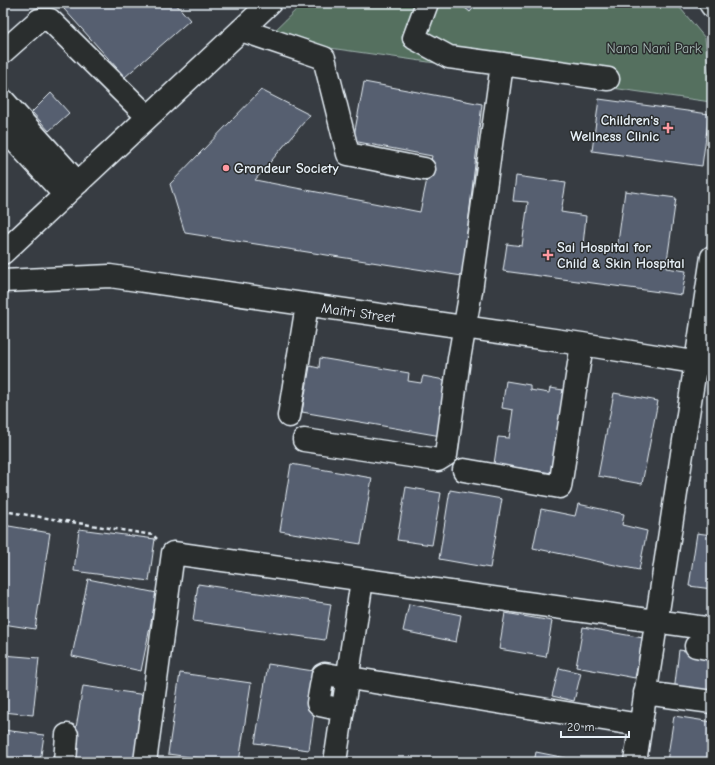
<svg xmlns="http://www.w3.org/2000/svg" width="715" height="765" font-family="'Comic Neue',sans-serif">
<rect width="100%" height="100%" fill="#373c42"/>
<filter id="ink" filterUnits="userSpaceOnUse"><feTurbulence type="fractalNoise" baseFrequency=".025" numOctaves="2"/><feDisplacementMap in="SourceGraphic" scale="8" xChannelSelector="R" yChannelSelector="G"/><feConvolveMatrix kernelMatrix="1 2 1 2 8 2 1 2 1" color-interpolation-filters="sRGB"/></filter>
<g filter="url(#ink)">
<path fill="#54705f" stroke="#9eb0ac" d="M 303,3 L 676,3 L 705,38 L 711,102 L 266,39 Z"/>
<path fill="#565e6f" stroke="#e8f1f8" d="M 71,3 L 175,3 L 190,20 L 125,77 L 64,9 Z
M 459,3 L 478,3 L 470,12 Z
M 364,82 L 482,104 L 462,276 L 185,233 L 170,184 L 261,90 L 310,115 L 255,180 L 420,212 L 432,156 L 353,141 Z
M 51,93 L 69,113 L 49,131 L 32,112 Z
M 599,99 L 709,114 L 702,166 L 592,151 Z
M 516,176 L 566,183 L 561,212 L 586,216 L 583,245 L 617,250 L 625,191 L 676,198 L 666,268 L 686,271 L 682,295 L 503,271 L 507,244 L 522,246 L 528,202 L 513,201 Z
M 320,358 L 409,373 L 408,381 L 421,383 L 423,376 L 450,381 L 441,436 L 302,412 L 310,366 L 319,368 Z
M 506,381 L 530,385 L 530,390 L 549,393 L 550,388 L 570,391 L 558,474 L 494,464 L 498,437 L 509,438 L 513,410 L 502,408 Z
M 614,393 L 658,401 L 642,484 L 598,476 Z
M 291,464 L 372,478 L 361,544 L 280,531 Z
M 406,487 L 441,493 L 432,545 L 397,540 Z
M 450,490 L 502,499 L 490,568 L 439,559 Z
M 578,504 L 624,514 L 622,525 L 647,531 L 639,570 L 533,548 L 541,509 L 575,516 Z
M 3,525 L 50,533 L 35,629 L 3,624 Z
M 79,529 L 155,539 L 149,581 L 74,571 Z
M 697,533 L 712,535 L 712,589 L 689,586 Z
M 88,579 L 157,593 L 141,671 L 72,656 Z
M 198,584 L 331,604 L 325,640 L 193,621 Z
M 409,604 L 461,615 L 456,642 L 403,631 Z
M 505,613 L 552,621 L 546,657 L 499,649 Z
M 583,627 L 643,638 L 635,678 L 576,667 Z
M 679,650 L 712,655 L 712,697 L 674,692 Z
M 3,655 L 39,658 L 33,715 L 3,712 Z
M 268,664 L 320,672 L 309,750 L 255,743 Z
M 559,668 L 581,673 L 574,701 L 552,696 Z
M 180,673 L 251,683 L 239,762 L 226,762 L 168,754 Z
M 83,686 L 146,695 L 137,762 L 104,762 L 71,758 Z
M 674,716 L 712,722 L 712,762 L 667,762 Z
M 3,730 L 44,735 L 40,762 L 3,762 Z
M 536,752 L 566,758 L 566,762 L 534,762 Z"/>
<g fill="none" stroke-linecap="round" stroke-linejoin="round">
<defs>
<path id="minor" d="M 427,3 L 414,38 L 449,57 L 502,64
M 710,3 L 712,6
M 241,30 L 324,58 L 348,154 L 424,169
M 3,52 L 39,20 L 50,20 L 148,117
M 3,100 L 78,183
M 3,128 L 65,195
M 3,253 L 270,3
M 3,281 L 110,276 L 582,344 L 712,365
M 289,416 L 307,305
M 304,440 L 438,460 L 446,455 L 459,359 L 471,291 L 502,64 L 608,79
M 464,470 L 560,487 L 582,344
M 696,646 L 712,649
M 645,693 L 712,702
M 343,710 L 320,705 L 318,703 L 323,675 L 325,674 L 640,725
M 65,762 L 67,735
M 145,762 L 173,553 L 712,629
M 335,762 L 362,580
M 635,762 L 712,257"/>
</defs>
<use href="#minor" stroke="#e8f1f8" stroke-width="25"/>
<path stroke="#e8f1f8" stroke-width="2.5" stroke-dasharray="4 3" stroke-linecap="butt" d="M 3,511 L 153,535 L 157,539"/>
<use href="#minor" stroke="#2a2d2e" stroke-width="22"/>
</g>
</g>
<g fill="#ff9aa2" stroke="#2a2d2e" stroke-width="1.5">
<path d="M666 122h4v4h4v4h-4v4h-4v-4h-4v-4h4z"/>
<circle cx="226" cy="168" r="4"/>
<path d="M546 249h4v4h4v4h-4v4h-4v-4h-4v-4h4z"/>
</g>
<g text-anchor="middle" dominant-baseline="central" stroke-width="3" stroke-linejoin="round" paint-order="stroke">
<g font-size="14" fill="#a5b7b3" stroke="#2a2d2e">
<text x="654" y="48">Nana Nani Park</text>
</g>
<g font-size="14" font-weight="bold" fill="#e8f1f8" stroke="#2a2d2e" text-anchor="start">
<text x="659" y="120" text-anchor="end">Children's<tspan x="659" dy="16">Wellness Clinic</tspan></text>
<text x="234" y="168">Grandeur Society</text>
<text x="557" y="247">Sai Hospital for<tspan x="557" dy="16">Child &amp; Skin Hospital</tspan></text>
</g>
<g font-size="14" fill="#e8f1f8" stroke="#2a2d2e">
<text transform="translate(358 313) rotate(8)">Maitri Street</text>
</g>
</g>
<rect width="715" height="765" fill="none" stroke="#2a2d2e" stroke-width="16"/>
<rect x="8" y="8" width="699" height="749" fill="none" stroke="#e8f1f8" stroke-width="1.5" filter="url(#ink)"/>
<path d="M561 731v6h68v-6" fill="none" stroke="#e8f1f8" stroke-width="2"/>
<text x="567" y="731" font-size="12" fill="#e8f1f8" stroke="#2a2d2e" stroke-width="3" paint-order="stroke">20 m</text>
</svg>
